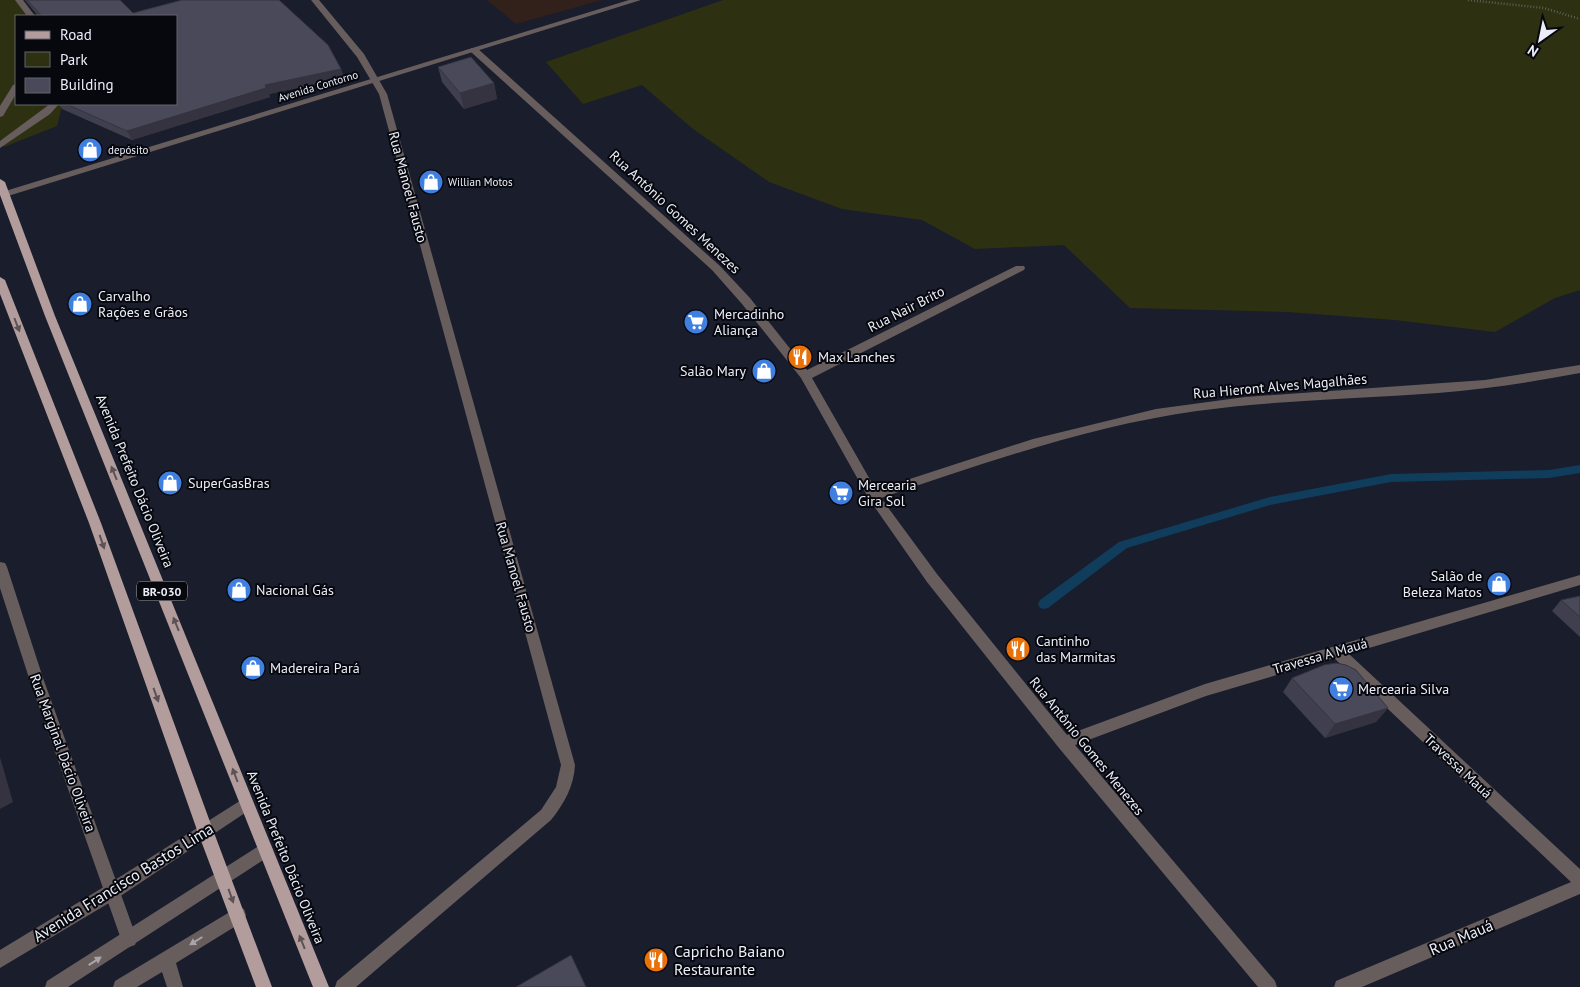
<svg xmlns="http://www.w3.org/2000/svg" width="1580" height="987" font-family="'PT Sans',sans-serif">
<rect width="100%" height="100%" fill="#191d2c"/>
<path fill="#32201b" d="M 487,0 L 602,0 L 516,24 Z"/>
<path fill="#2e3111" d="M 0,0 L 21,0 L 36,16 L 16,16 L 16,104 L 65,104 L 62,106 L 57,126 L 4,147 L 0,139 Z
M 723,0 L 1580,0 L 1580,290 L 1555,298 L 1495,332 L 1395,320 L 1287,312 L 1130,308 L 1064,245 L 975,249 L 922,220 L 842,209 L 769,182 L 693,129 L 642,85 L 583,104 L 546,62 Z"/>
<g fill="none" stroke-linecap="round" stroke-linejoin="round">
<path fill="#113d5d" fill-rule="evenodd" d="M 1580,465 L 1580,473 L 1549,478 L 1391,482 L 1270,505 L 1127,548 L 1048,608 L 1044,609 L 1040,608 L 1038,604 L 1040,600 L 1119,542 L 1270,497 L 1391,474 L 1549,470 Z"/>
<path stroke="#898d9a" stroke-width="2.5" stroke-dasharray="0.5 2.5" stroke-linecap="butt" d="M 1468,0 L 1544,8 L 1580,19"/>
<path fill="#675d5d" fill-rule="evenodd" d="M 15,0 L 23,0 L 35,16 L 27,16 Z
M 16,84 L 16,94 L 3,116 L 0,117 L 0,106 L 13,85 Z
M 50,104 L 59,104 L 50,114 L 0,148 L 0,141 Z
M 238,907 L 244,909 L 246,915 L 244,921 L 176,963 L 183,987 L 167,987 L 162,972 L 137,987 L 113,987 L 115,981 Z"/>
<path fill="#675d5d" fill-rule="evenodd" d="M 311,0 L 319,0 L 364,54 L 387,94 L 575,765 C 574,786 564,804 551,820 L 356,987 L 335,987 L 337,981 L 541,810 L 556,787 L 561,765 L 379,94 L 357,57 Z
M 471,48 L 477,48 L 720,266 L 750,298 L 807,370 L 1016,266 L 1024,266 L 1025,268 L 1024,270 L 812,378 L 876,490 L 1033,439 L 1156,409 L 1245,397 L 1485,380 L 1580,365 L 1580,373 C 1533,382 1486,389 1438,393 C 1358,399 1277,400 1197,411 C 1089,426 985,463 881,498 L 937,574 L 1067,735 L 1205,684 L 1580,575 L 1580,585 L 1349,654 L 1580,869 L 1580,894 L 1362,987 L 1334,987 L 1336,981 L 1571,882 L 1334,658 L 1206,696 L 1075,745 L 1275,981 L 1277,987 L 1258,987 L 1059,748 L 927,582 L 869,499 L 801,378 L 742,304 L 712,270 L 471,52 Z
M 0,562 L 5,563 L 7,567 L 43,678 L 137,939 L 135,945 L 129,947 L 123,945 L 121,939 L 29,678 L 0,588 Z"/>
<path fill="#675d5d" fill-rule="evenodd" d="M 629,0 L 641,0 L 8,196 L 5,197 L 0,194 L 2,192 Z
M 246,797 L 251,799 L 254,804 L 251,809 L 119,897 L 0,968 L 0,950 L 107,885 Z
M 265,842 L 271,845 L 273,850 L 271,855 L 68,987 L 45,987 L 47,981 Z"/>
<path fill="#b29d9c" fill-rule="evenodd" d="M 0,179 L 5,182 L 55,316 L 329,987 L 313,987 L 45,316 L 0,195 Z
M 0,277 L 5,280 L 101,523 L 213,830 L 272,987 L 256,987 L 197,830 L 89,523 L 0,294 Z"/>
</g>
<path fill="#403f4d" d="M 25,0 L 120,0 L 133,13 L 182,0 L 279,0 L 328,45 L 341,69 L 344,78 L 269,94 L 270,97 L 132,140 L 62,109 L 59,104 L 176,104 L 176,16 L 38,16 Z
M 438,67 L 494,83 L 497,99 L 464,109 L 442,82 Z
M 1580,596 L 1580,637 L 1552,611 L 1561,600 Z
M 1292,678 L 1388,708 L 1376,722 L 1325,738 L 1283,692 Z"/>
<path fill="#34333f" d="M 341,69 L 344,78 L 269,94 L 270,97 L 132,140 L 127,131 L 265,85 Z
M 494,83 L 497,99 L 464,109 L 460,93 Z
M 1388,708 L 1376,722 L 1325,738 L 1335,724 Z
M 0,757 L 13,802 L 0,809 Z"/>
<path fill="#4a495a" stroke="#34333f" d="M 27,0 L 120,0 L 133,13 L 182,0 L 279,0 L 328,45 L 341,69 L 265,85 L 266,88 L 127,131 L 66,104 L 176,104 L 176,16 L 42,16 Z
M 471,57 L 494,83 L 460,93 L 438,67 Z
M 1580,596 L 1580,617 L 1561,600 Z
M 1336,663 L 1346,665 L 1356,670 L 1388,708 L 1335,724 L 1292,678 L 1324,665 Z
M 571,955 L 586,987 L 516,987 Z"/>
<defs><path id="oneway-solid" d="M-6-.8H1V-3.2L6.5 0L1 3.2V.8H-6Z" transform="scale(1.25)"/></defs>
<g fill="#5c5255">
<use href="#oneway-solid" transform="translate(17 325) rotate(69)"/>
<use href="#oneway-solid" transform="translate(114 473) rotate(-112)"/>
<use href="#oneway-solid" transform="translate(102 542) rotate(71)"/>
<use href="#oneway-solid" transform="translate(176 624) rotate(-112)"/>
<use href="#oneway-solid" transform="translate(156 695) rotate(70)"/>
<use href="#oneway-solid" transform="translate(235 775) rotate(-111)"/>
<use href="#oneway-solid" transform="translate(231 896) rotate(70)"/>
<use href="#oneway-solid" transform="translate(302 942) rotate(-112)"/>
</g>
<g fill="#a9a6ab">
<use href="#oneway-solid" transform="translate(196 941) rotate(148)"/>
<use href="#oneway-solid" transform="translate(95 961) rotate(-33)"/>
</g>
<defs>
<symbol id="shop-disc" viewBox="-11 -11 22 22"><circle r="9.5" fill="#3f7fe0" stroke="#06080e"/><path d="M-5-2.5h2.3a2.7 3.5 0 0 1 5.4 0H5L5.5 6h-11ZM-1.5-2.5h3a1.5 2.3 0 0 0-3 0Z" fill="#fff"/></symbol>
<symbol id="supermarket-disc" viewBox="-11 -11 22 22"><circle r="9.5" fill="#3f7fe0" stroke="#06080e"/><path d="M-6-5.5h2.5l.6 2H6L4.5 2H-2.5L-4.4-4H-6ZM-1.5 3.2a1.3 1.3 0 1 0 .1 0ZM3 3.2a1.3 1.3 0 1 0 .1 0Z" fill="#fff"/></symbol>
<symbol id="restaurant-disc" viewBox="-11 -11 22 22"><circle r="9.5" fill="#e8710a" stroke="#06080e"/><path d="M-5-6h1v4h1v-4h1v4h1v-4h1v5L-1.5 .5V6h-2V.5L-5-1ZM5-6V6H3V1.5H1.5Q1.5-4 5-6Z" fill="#fff"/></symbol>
</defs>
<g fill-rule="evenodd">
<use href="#shop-disc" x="76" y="136" width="28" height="28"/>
<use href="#shop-disc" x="417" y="168" width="28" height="28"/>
<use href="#shop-disc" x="66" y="290" width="28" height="28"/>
<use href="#supermarket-disc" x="682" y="308" width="28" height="28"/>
<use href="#restaurant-disc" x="786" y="343" width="28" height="28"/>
<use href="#shop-disc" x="750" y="357" width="28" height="28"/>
<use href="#shop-disc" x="156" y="469" width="28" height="28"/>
<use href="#supermarket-disc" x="827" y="479" width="28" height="28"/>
<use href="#shop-disc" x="1485" y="570" width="28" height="28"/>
<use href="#shop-disc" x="225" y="576" width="28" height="28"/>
<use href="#restaurant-disc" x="1004" y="635" width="28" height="28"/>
<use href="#shop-disc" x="239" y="654" width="28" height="28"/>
<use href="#supermarket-disc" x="1327" y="675" width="28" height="28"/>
<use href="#restaurant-disc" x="642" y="946" width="28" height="28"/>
</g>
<g text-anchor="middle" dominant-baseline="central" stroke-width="4" stroke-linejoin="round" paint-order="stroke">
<g font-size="11" fill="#ebeef9" stroke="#06080e">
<text transform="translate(318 86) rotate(-17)">Avenida Contorno</text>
</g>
<g font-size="11" fill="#ebeef9" stroke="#06080e" text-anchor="start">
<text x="108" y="150">depósito</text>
<text x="448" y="182">Willian Motos</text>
</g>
<rect fill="#06080e" stroke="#a6a9b2" stroke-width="1" x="137" y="581.5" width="50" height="19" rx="4"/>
<g font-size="12" font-weight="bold" fill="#ebeef9">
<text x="162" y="591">BR-030</text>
</g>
<g font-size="14" fill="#ebeef9" stroke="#06080e">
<text transform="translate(408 187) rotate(75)">Rua Manoel Fausto</text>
<text transform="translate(675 212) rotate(43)">Rua Antônio Gomes Menezes</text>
<text transform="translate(906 309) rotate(-27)">Rua Nair Brito</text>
<text transform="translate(1280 386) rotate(-5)">Rua Hieront Alves Magalhães</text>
<text transform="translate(135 481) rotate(68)">Avenida Prefeito Dácio Oliveira</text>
<text transform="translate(516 577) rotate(74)">Rua Manoel Fausto</text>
<text transform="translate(1320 656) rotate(-16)">Travessa A Mauá</text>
<text transform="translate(1087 746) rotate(51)">Rua Antônio Gomes Menezes</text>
<text transform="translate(63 753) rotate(70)">Rua Marginal Dácio Oliveira</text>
<text transform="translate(1458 766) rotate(43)">Travessa Mauá</text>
<text transform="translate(286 857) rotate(68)">Avenida Prefeito Dácio Oliveira</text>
</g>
<g font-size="14" fill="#ebeef9" stroke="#06080e" text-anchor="start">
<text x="98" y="296">Carvalho<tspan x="98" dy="16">Rações e Grãos</tspan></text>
<text x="714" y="314">Mercadinho<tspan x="714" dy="16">Aliança</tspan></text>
<text x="818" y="357">Max Lanches</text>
<text x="746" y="371" text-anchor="end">Salão Mary</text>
<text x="188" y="483">SuperGasBras</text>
<text x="858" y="485">Mercearia<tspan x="858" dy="16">Gira Sol</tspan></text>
<text x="1482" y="576" text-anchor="end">Salão de<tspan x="1482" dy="16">Beleza Matos</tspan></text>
<text x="256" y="590">Nacional Gás</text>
<text x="1036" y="641">Cantinho<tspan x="1036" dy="16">das Marmitas</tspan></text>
<text x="270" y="668">Madereira Pará</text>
<text x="1358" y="689">Mercearia Silva</text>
</g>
<g font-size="16" fill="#ebeef9" stroke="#06080e">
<text transform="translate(123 882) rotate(-32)">Avenida Francisco Bastos Lima</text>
<text transform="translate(1461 937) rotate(-23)">Rua Mauá</text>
</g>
<g font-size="16" fill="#ebeef9" stroke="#06080e" text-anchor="start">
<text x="674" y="951">Capricho Baiano<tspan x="674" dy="18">Restaurante</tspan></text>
</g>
</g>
<rect x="15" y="15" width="162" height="90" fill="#06080e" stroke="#62646c"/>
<rect x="25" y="31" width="25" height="8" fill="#b29d9c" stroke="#62646c"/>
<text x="60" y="40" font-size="15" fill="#ebeef9">Road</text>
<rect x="25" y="52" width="25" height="15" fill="#2e3111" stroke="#62646c"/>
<text x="60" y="65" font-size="15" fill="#ebeef9">Park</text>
<rect x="25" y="78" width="25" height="15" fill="#4a495a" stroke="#62646c"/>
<text x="60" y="90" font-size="15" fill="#ebeef9">Building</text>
<g transform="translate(1540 40) rotate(213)" stroke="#06080e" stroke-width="4" paint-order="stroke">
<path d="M0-4L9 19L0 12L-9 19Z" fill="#ebeef9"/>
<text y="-8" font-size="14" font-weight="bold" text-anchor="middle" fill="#ebeef9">N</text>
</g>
</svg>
